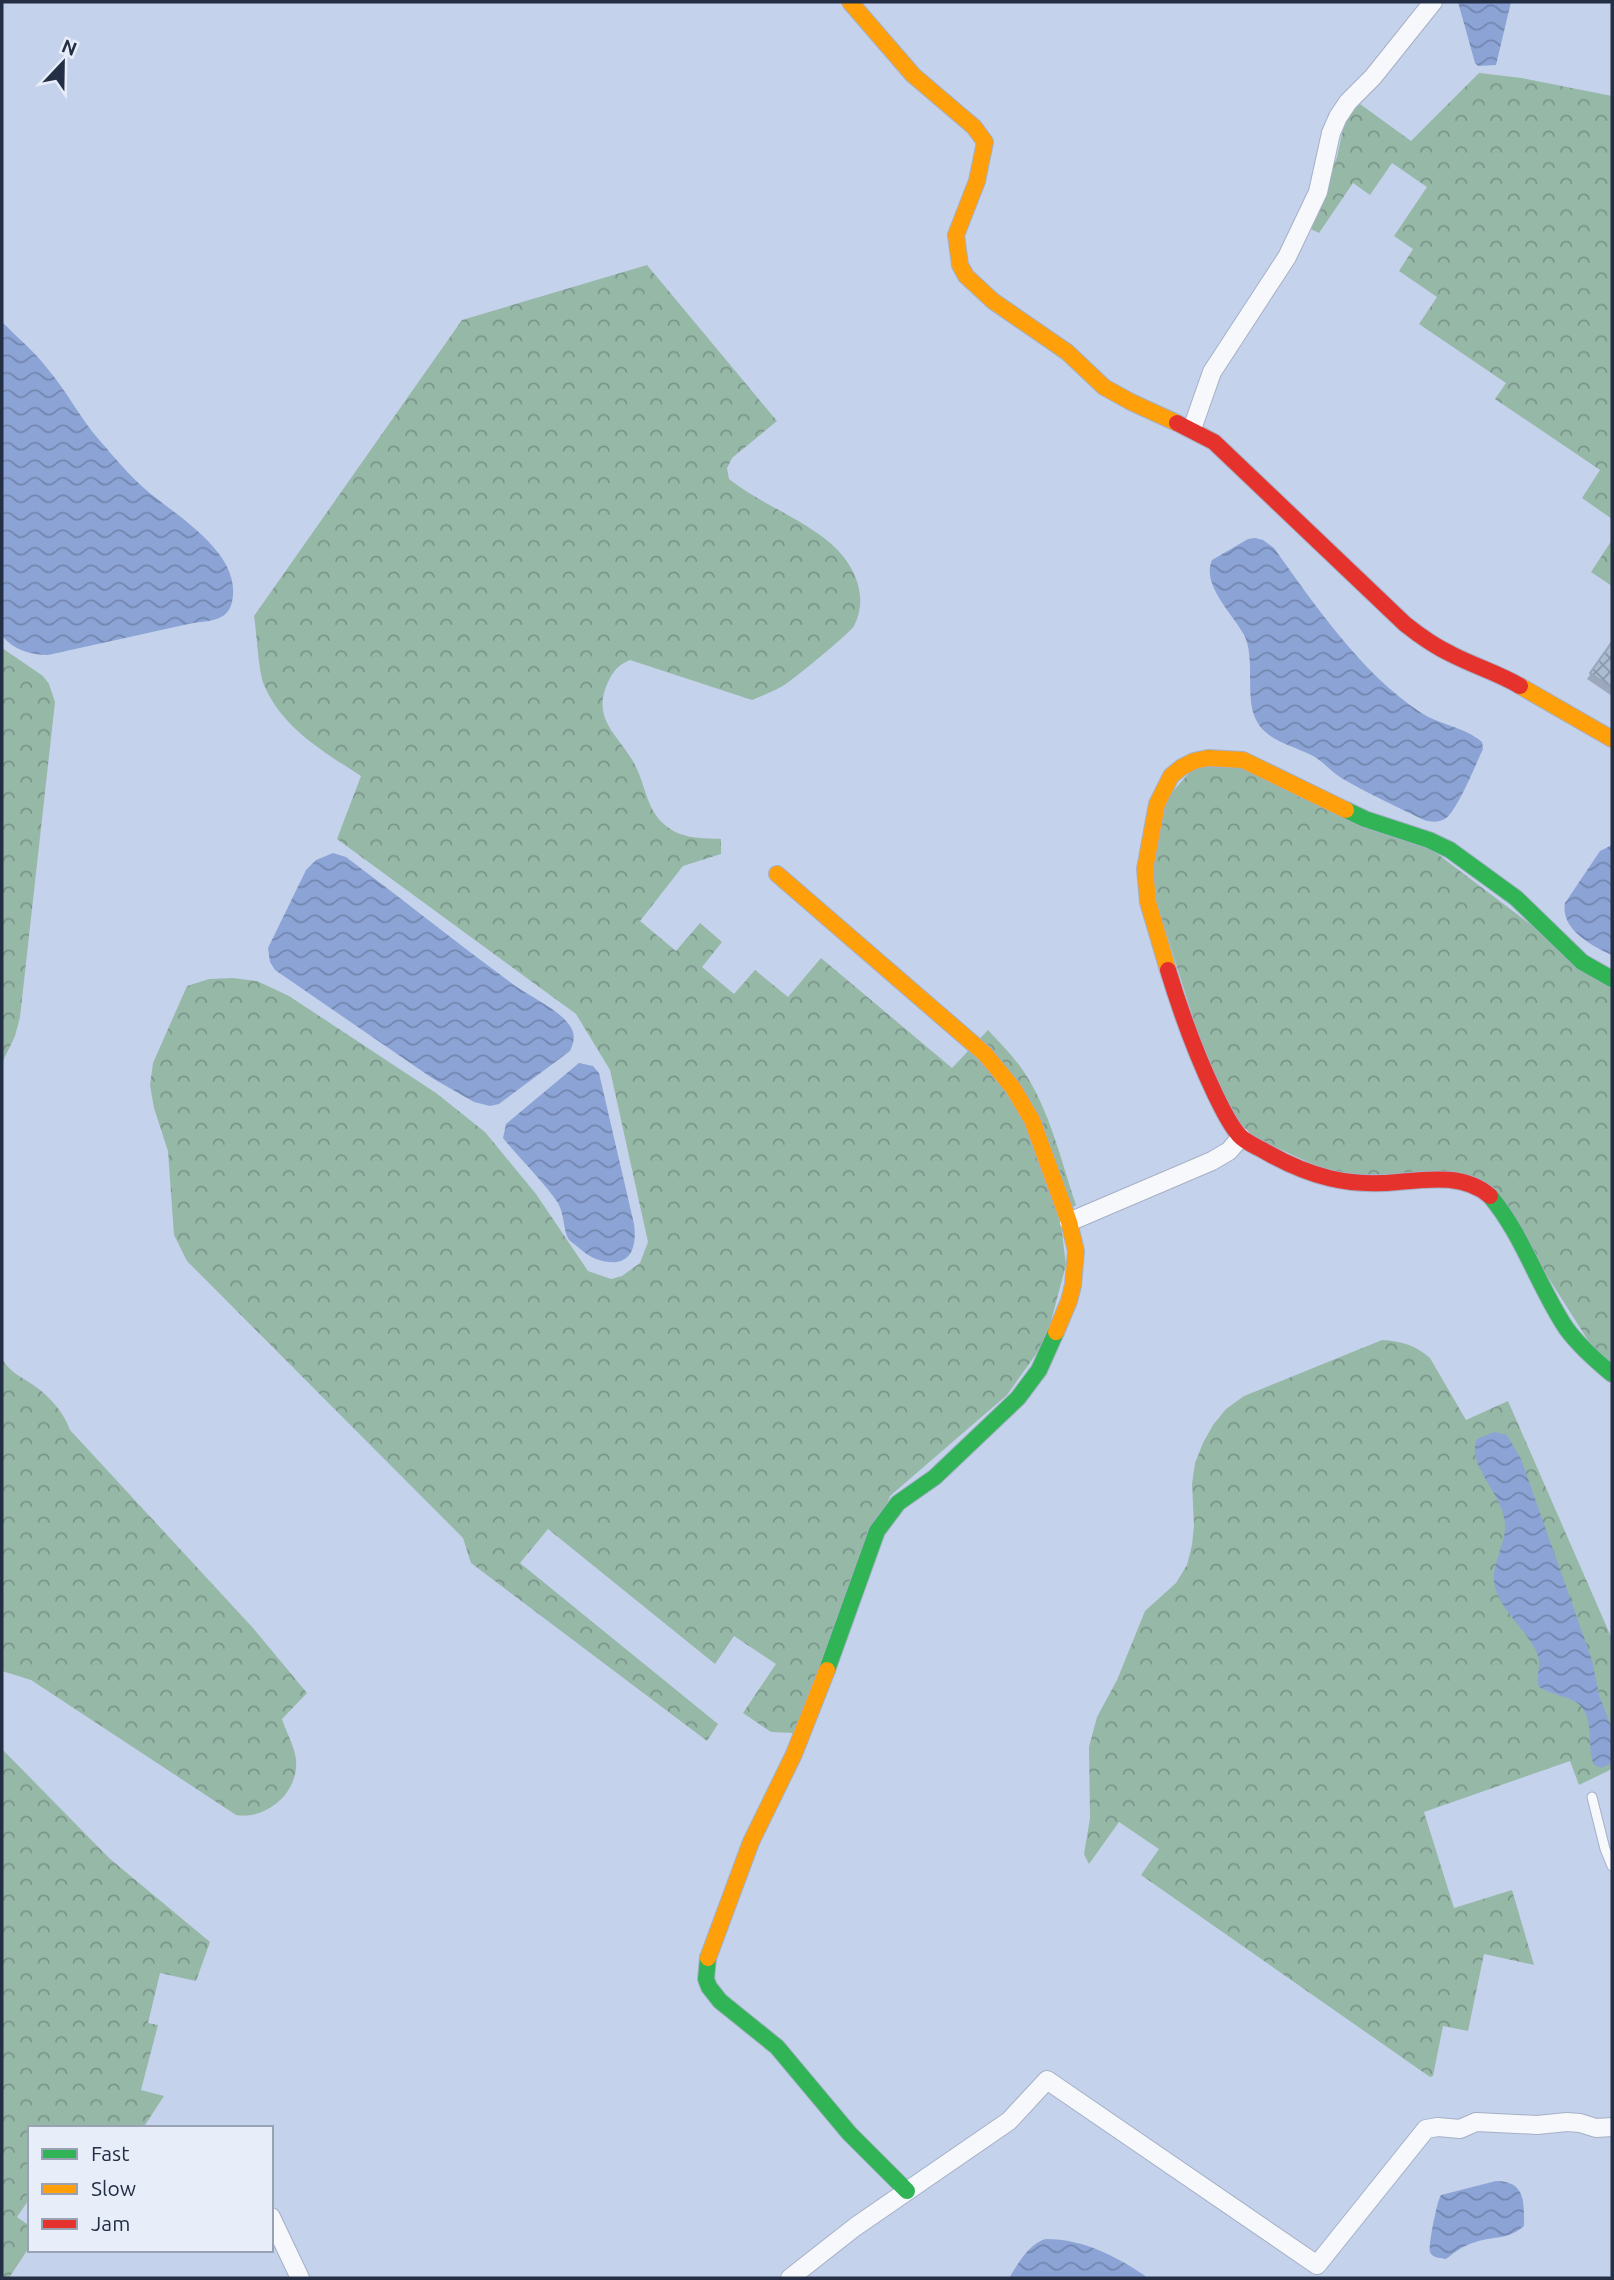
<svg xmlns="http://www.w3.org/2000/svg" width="1614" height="2280" font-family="Ubuntu,sans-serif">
<defs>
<pattern id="forest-crowns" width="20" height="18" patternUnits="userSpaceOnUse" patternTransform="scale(1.75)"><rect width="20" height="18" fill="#96b8a7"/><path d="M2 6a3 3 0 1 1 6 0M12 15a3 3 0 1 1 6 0" fill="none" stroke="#7a968a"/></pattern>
<pattern id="water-waves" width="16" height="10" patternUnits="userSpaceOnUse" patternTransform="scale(1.75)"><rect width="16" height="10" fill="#8ca4d5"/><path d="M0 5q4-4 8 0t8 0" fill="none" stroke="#7286af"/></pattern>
<pattern id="building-cross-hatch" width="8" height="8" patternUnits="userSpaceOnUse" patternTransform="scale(1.75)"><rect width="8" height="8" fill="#abbbd0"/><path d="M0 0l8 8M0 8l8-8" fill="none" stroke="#8b98ab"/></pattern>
</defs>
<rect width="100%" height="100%" fill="#c5d2ec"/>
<path fill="url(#forest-crowns)" d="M 1479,73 L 1522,78 L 1612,96 L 1612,519 L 1582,498 L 1600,470 L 1495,399 L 1506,383 L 1419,324 L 1437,297 L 1399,271 L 1413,249 L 1394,236 L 1427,187 L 1392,163 L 1370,195 L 1353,183 L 1319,233 L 1311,229 L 1337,157 L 1346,116 L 1360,104 L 1411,141 Z
M 647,265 L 777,421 L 732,458 L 727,468 L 729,479 C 758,502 794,515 824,538 C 851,558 871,593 854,626 C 851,632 790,683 781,687 C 772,692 761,696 752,700 L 630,660 C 616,666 612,673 606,687 C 593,720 619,736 634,763 C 645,782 646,810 665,825 C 681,839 701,838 721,839 L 721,854 L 683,866 L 640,921 L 676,951 L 700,923 L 722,942 L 702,967 L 734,994 L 755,970 L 788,997 L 821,958 L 952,1068 L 988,1030 C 1001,1044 1014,1057 1024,1072 C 1050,1111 1061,1161 1076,1205 L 1060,1216 L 1066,1265 L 1046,1340 L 1007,1395 L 890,1496 L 794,1733 L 771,1732 L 743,1713 L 776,1664 L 734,1636 L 715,1664 L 548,1529 L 520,1563 L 718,1724 L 707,1741 L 471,1563 L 463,1538 L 187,1261 L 174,1235 L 168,1151 L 154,1108 L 150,1085 L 153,1063 L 187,986 L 209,979 L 233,978 L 257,981 L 289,996 L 436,1093 L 485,1132 L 536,1194 L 588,1271 L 611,1279 L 622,1276 L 640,1263 L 648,1242 L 610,1070 L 576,1014 L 337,839 L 361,776 C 324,752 282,728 264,685 C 258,669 257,635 254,616 L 462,320 Z
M 1612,540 L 1612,586 L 1591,572 Z
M 2,648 L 43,676 L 49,684 L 55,702 L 20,1017 L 15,1036 L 2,1063 Z
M 1241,765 L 1427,846 L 1612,986 L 1612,1366 L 1598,1356 L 1492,1189 L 1329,1172 L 1245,1133 L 1210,1071 L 1151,885 L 1162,804 L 1194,767 Z
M 1382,1340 C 1401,1341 1415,1345 1430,1358 L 1466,1420 L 1508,1401 L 1612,1639 L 1612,1769 L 1579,1785 L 1570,1761 L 1424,1812 L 1454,1908 L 1512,1890 L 1534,1965 L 1484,1954 L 1468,2031 L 1443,2026 L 1433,2076 L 1430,2077 L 1141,1875 L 1159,1849 L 1119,1822 L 1089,1864 L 1084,1854 L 1090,1818 L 1089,1747 L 1097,1717 L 1117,1680 L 1145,1611 L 1176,1583 L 1187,1565 L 1192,1545 L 1194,1525 L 1192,1484 L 1195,1463 L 1203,1443 L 1213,1425 L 1226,1409 L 1244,1396 Z
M 2,1359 C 10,1373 24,1378 36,1387 C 51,1398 64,1413 70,1430 L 253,1628 L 307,1693 L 282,1719 C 286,1732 295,1747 296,1760 C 299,1793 266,1820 236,1815 L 31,1680 L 2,1671 Z
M 2,1749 L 109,1858 L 210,1942 L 196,1981 L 160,1973 L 148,2023 L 158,2025 L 141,2090 L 164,2096 L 143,2128 L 30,2128 L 30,2198 L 17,2217 L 30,2226 L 30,2246 L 9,2278 L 2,2278 Z"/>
<path fill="url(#water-waves)" d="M 1458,2 L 1511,2 L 1496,65 L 1478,66 L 1475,63 Z
M 2,322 C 17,337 34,351 47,368 C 67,391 81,420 101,442 C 115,458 129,475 145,489 C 176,516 243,553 232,602 C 228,621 209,621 193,623 L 48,655 C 31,655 14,650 2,636 Z
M 1255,538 L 1263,540 L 1274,548 C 1314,604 1362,674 1420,712 C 1439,725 1465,727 1482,742 L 1483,749 C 1476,764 1457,811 1446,818 C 1439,823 1432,822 1424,820 C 1397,807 1369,794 1343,779 C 1331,772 1324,762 1313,756 C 1291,744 1263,741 1254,715 C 1246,693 1255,656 1244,635 C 1233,614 1201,585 1212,560 L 1248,539 Z
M 1612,845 L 1612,955 C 1592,946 1560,929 1565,903 L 1600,851 Z
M 333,853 L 346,857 C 402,899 457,943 514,985 C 529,996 560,1010 570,1026 C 576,1035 574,1042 570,1051 L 499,1104 L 490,1106 L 474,1102 L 432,1078 L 275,970 L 270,962 L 268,948 L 306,870 L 316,860 Z
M 579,1063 L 593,1066 L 599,1073 L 634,1224 C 638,1252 627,1270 596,1259 C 587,1256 577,1246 569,1240 C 563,1231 565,1216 558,1203 C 543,1181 520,1159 503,1138 L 506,1124 Z
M 1494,1432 L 1507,1435 L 1521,1459 L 1592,1660 L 1599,1695 L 1612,1729 L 1612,1763 L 1602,1768 L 1594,1765 C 1586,1746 1596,1715 1576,1702 C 1565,1696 1551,1694 1539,1687 C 1535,1676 1543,1663 1536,1651 C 1525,1628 1498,1608 1494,1582 C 1492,1565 1504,1546 1505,1529 C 1506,1522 1503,1514 1501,1508 C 1494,1487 1467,1461 1477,1439 Z
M 1496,2181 C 1526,2181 1524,2203 1524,2226 C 1506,2241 1496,2235 1476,2242 C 1464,2245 1455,2252 1446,2259 C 1441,2258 1432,2258 1430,2252 C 1428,2247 1437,2200 1441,2195 Z
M 1046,2239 C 1084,2239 1118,2257 1148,2278 L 1009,2278 C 1018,2264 1029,2243 1046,2239 Z"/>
<path fill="#0003" d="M 1612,642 L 1612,696 L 1587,679 Z"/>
<path fill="url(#building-cross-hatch)" stroke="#97a7bb" stroke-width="2" d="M 1612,642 L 1612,688 L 1590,673 Z"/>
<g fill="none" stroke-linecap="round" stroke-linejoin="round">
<defs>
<path id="lane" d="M 1592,1797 L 1605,1849 L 1612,1866"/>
<path id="street" d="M 1192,429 L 1212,372 L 1287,257 L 1318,192 L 1331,133 L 1338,117 L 1348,102 L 1373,77 L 1433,2
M 1069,1222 L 1212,1161 L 1229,1151 L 1241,1137
M 271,2217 L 300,2278
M 790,2278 L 855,2227 L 1009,2121 L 1047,2080 L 1317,2265 L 1426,2129 L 1438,2127 L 1460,2129 L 1476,2122 L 1537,2125 L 1567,2122 L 1580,2123 L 1596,2128 L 1612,2127"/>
<path id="fast" d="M 1346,810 L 1365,819 L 1429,840 L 1450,850 L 1516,898 L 1582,962 L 1612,979
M 1490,1196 C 1523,1235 1538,1286 1566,1328 C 1579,1346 1595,1360 1612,1374
M 827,1670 L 877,1531 L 898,1503 L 935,1477 L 1018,1398 L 1039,1370 L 1056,1332
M 708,1958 L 706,1979 L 709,1987 L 720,2001 L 777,2047 L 849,2133 L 907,2191"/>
<path id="slow" d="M 850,2 L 913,75 L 974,127 L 985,142 L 977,181 L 956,235 L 960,265 L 966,276 L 993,301 L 1067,352 L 1104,387 L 1131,402 L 1177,423
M 1520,686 L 1612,739
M 777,874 L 985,1054 L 1013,1088 L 1032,1120 L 1069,1222 L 1076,1251 L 1073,1285 L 1069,1301 L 1056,1332
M 1168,970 L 1148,902 L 1145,869 L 1157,804 L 1171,776 L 1182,767 L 1194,761 L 1208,758 L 1243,760 L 1346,810
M 708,1958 L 751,1842 L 794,1754 L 827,1670"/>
<path id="jam" d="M 1177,423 L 1214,442 L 1405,624 C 1420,636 1434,646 1451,654 C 1474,666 1498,673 1520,686
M 1168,970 C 1181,1013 1196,1054 1215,1094 C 1222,1108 1229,1124 1239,1135 C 1246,1143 1258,1147 1266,1152 C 1310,1177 1348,1187 1398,1182 C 1429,1179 1465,1174 1490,1196"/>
</defs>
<use href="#lane" stroke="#a5b0c6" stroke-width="11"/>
<use href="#street" stroke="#a5b0c6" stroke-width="20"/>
<use href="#fast" stroke="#a5b0c6" stroke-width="18"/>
<use href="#slow" stroke="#a5b0c6" stroke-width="18"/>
<use href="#jam" stroke="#a5b0c6" stroke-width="18"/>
<use href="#lane" stroke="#f6f8fc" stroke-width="9"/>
<use href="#street" stroke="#f6f8fc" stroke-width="18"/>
<use href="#fast" stroke="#30b455" stroke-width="16"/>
<use href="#slow" stroke="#ff9f0a" stroke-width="16"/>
<use href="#jam" stroke="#e5322d" stroke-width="16"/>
</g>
<rect width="1614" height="2280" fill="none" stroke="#242f45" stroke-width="7"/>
<rect x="28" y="2126" width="245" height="126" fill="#e7eefa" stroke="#99a2b2" stroke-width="2"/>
<rect x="42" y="2149" width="35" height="10" fill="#30b455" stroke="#99a2b2" stroke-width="2"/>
<text x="91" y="2161" font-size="21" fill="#242f45">Fast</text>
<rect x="42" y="2184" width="35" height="10" fill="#ff9f0a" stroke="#99a2b2" stroke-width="2"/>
<text x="91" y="2196" font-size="21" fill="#242f45">Slow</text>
<rect x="42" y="2219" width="35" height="10" fill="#e5322d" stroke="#99a2b2" stroke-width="2"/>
<text x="91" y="2231" font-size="21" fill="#242f45">Jam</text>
<g transform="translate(63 63) rotate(22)" stroke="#e7eefa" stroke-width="5" paint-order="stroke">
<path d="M0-5L12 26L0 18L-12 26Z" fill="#242f45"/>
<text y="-10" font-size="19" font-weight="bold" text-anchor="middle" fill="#242f45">N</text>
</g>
</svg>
